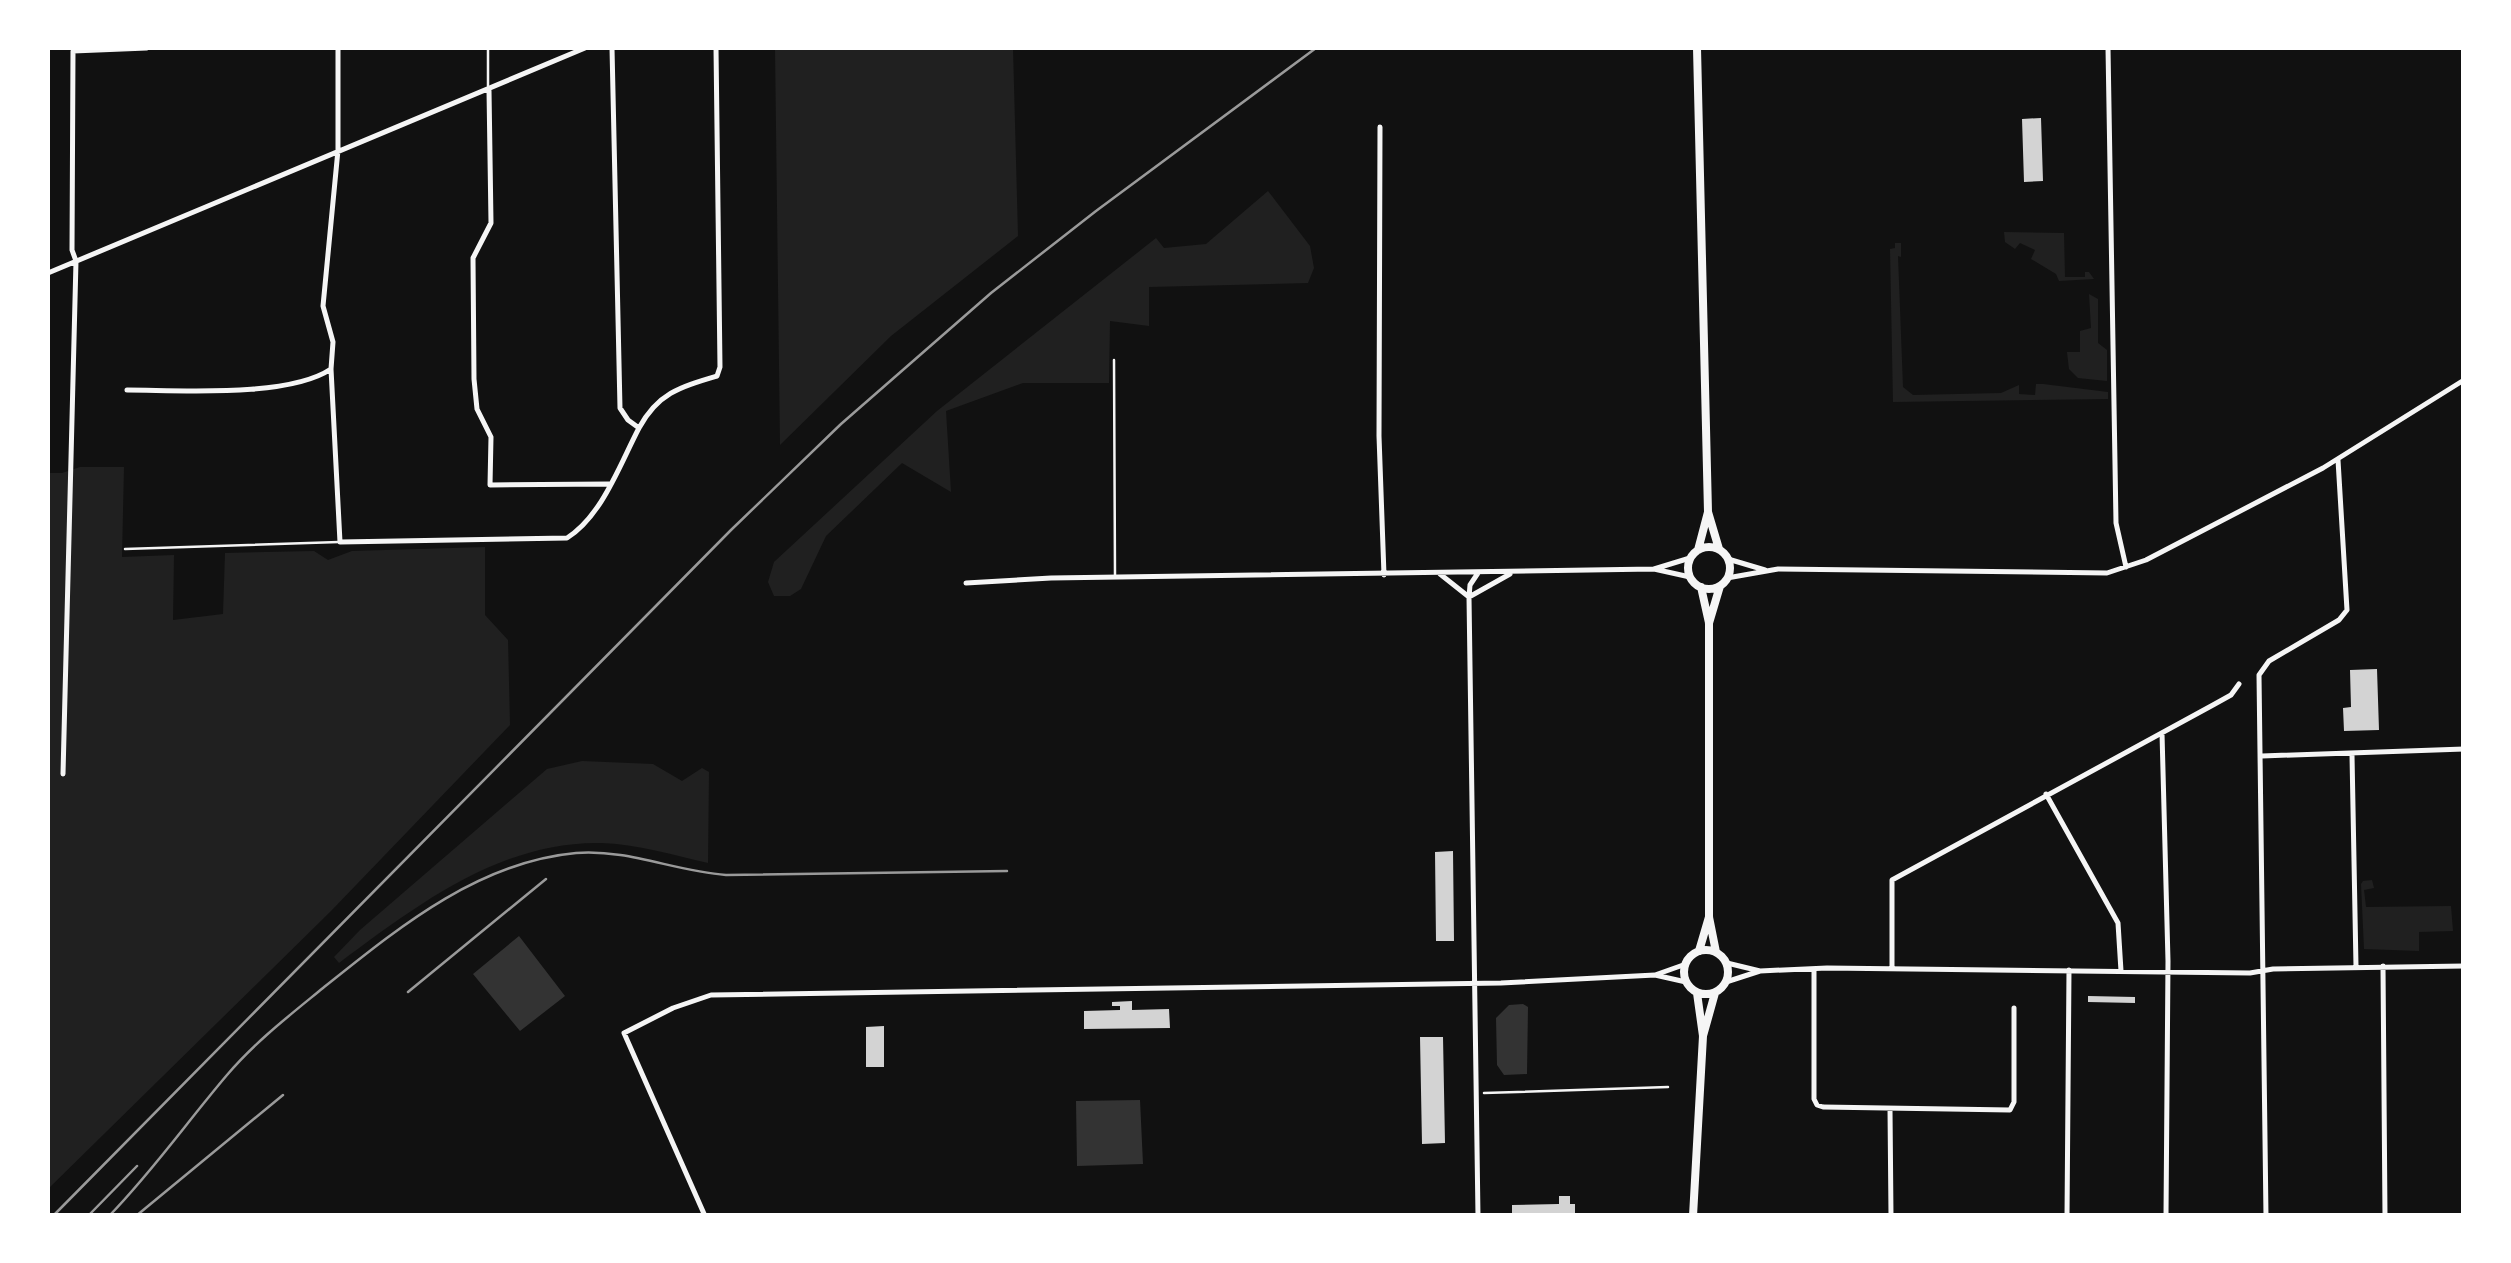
<svg xmlns="http://www.w3.org/2000/svg" width="2511" height="1263" font-family="'Nunito Sans',sans-serif">
<rect width="100%" height="100%" fill="#111"/>
<path fill="#202020" d="M 775,48 L 1013,48 L 1018,236 L 891,336 L 780,445 Z
M 1268,191 L 1310,246 L 1314,268 L 1308,283 L 1149,287 L 1149,326 L 1110,321 L 1109,383 L 1023,383 L 946,411 L 951,492 L 902,463 L 826,536 L 801,589 L 790,596 L 774,596 L 768,582 L 774,562 L 937,411 L 1156,238 L 1164,248 L 1206,244 Z
M 2004,232 L 2064,233 L 2065,277 L 2085,277 L 2085,272 L 2089,272 L 2094,279 L 2059,281 L 2056,274 L 2031,259 L 2035,250 L 2020,243 L 2015,249 L 2005,242 Z
M 1895,243 L 1901,243 L 1901,257 L 1898,256 L 1903,387 L 1913,395 L 2001,393 L 2019,385 L 2019,394 L 2035,395 L 2036,384 L 2043,384 L 2108,392 L 2108,399 L 1893,402 L 1890,249 L 1895,248 Z
M 2089,294 L 2098,299 L 2098,343 L 2107,350 L 2107,381 L 2078,378 L 2069,369 L 2067,352 L 2080,352 L 2080,331 L 2091,328 Z
M 80,467 L 124,467 L 122,557 L 174,555 L 173,620 L 223,614 L 225,553 L 314,551 L 328,560 L 352,551 L 485,547 L 485,615 L 508,640 L 510,725 L 331,911 L 48,1189 L 48,473 L 62,473 Z
M 582,761 L 653,764 L 682,781 L 702,768 L 709,772 L 708,863 C 674,855 637,844 601,843 C 500,841 416,906 339,963 L 334,957 L 360,930 L 547,769 Z
M 2372,880 L 2374,888 L 2364,890 L 2366,907 L 2451,906 L 2453,931 L 2419,932 L 2419,951 L 2364,949 L 2361,884 L 2363,881 Z"/>
<path fill="#333" d="M 519,936 L 565,996 L 520,1031 L 473,974 Z
M 1523,1004 L 1528,1007 L 1527,1074 L 1504,1075 L 1497,1065 L 1496,1018 L 1509,1005 Z
M 1140,1100 L 1143,1164 L 1077,1166 L 1076,1101 Z"/>
<path fill="#d3d3d3" d="M 2041,118 L 2043,181 L 2024,182 L 2022,119 Z
M 2377,669 L 2379,730 L 2344,731 L 2343,708 L 2351,707 L 2350,670 Z
M 1453,851 L 1454,941 L 1436,941 L 1435,852 Z
M 2088,996 L 2135,997 L 2135,1003 L 2088,1002 Z
M 1132,1001 L 1132,1010 L 1169,1009 L 1170,1028 L 1084,1029 L 1084,1011 L 1120,1010 L 1120,1006 L 1112,1006 L 1112,1002 Z
M 884,1026 L 884,1067 L 866,1067 L 866,1027 Z
M 1420,1037 L 1443,1037 L 1445,1143 L 1422,1144 Z
M 1559,1196 L 1570,1196 L 1570,1204 L 1575,1204 L 1575,1216 L 1512,1216 L 1512,1205 L 1559,1204 Z"/>
<g fill="none" stroke-linecap="round" stroke-linejoin="round">
<path stroke="#f5f5f5" stroke-width="2.5" d="M 1484,1093 L 1668,1087"/>
<path stroke="#f5f5f5" stroke-width="2.5" d="M 488,48 L 488,86
M 1114,360 L 1115,576
M 125,549 L 339,542"/>
<path stroke="#f5f5f5" stroke-width="5" d="M 338,48 L 338,150 L 323,306 L 333,342 L 331,369 L 340,542 L 567,538 C 602,516 620,464 639,428 L 628,420 L 620,408 L 612,48
M 2108,48 L 2116,523 L 2126,567
M 489,90 L 491,223 L 473,258 L 474,379 L 477,409 L 491,437 L 490,485 L 609,484
M 1380,127 L 1379,436 L 1384,575
M 48,273 L 585,48
M 127,390 C 179,390 288,398 331,369
M 639,428 C 658,393 680,387 717,376 L 720,367 L 716,48
M 1728,559 L 1765,570
M 1654,569 L 1690,558
M 1440,574 L 1469,597
M 1727,578 L 1778,569 L 2107,573 L 2146,560 L 2323,468 L 2464,380
M 966,583 L 1051,578 L 1654,569 L 1690,577
M 1469,597 L 1510,574
M 2162,733 L 2168,961 L 2166,1216
M 2352,755 L 2356,966
M 2262,756 L 2464,749
M 63,774 L 76,261 L 72,250 L 73,51 L 147,48
M 2046,794 L 2118,923 L 2121,971
M 1727,963 L 1760,971
M 2383,966 L 2385,1216
M 1892,968 L 1892,880 L 2213,705 L 2231,695 L 2239,684
M 1814,969 L 1814,1099 L 1817,1105 L 1823,1107 L 2010,1110 L 2014,1102 L 2014,1008
M 1655,975 L 1686,964
M 1726,982 L 1760,971 L 1827,968 L 2250,973 L 2273,969 L 2464,966
M 1890,1109 L 1891,1216
M 705,1216 L 624,1033 L 673,1008 L 711,995 L 1501,983 L 1655,975 L 1686,982
M 1478,1216 L 1469,597 L 1470,585 L 1478,573
M 2067,1216 L 2069,970
M 2266,1216 L 2259,675 L 2269,661 L 2339,620 L 2347,610 L 2338,460"/>
<path stroke="#f5f5f5" stroke-width="8" d="M 1697,48 L 1708,512 L 1719,549
M1688 568a21 21 0 1 1 42 0a21 21 0 1 1-42 0Z
M 1698,550 L 1708,512
M 1701,587 L 1709,623 L 1709,917 L 1716,952
M 1709,623 L 1720,586
M1684 972a22 22 0 1 1 44 0a22 22 0 1 1-44 0Z
M 1699,951 L 1709,917
M 1703,1036 L 1715,993
M 1693,1216 L 1703,1036 L 1697,993"/>
<path stroke="#9a9a9a" stroke-width="2.5" d="M 408,992 L 546,879
M 53,1216 L 731,530 L 841,424 L 991,293 L 1096,211 L 1316,48
M 88,1216 L 137,1166
M 109,1216 C 152,1172 187,1122 227,1075 C 255,1042 290,1015 323,988 C 397,929 477,862 576,853 C 628,849 674,871 726,875 L 1007,871
M 136,1216 L 283,1095"/>
</g>
<rect width="2511" height="1263" fill="none" stroke="#ffffff" stroke-width="100"/>
</svg>
